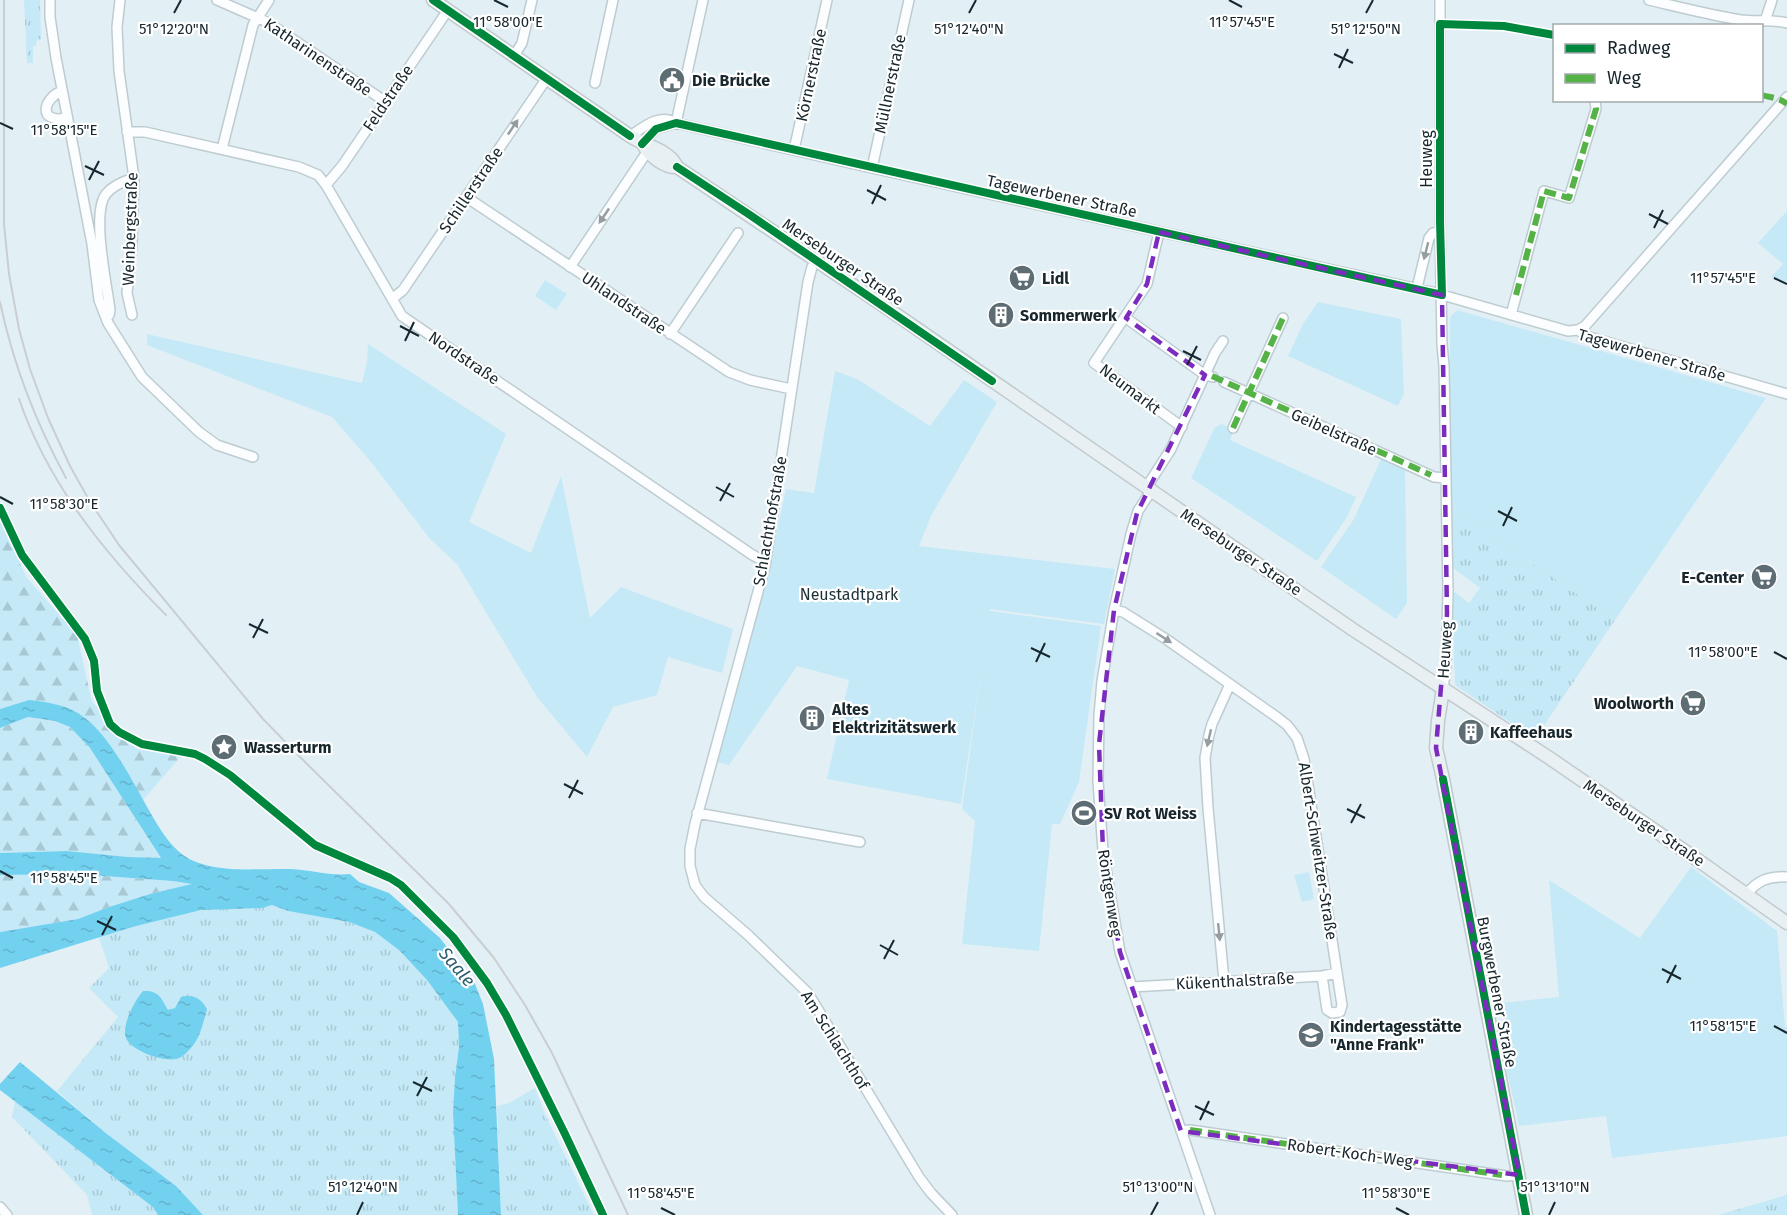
<svg xmlns="http://www.w3.org/2000/svg" width="1787" height="1215" font-family="'Fira Sans',sans-serif">
<defs>
<pattern id="grass-tufts" width="24" height="20" patternUnits="userSpaceOnUse" patternTransform="scale(1.5)"><rect width="24" height="20" fill="#c5e9f7"/><path d="M3 7l-1-3M5 7V3M7 7l1-3M15 17l-1-3M17 17v-4M19 17l1-3" fill="none" stroke="#a8c8d4"/></pattern>
<pattern id="forest-firs" width="22" height="20" patternUnits="userSpaceOnUse" patternTransform="scale(1.5)"><rect width="22" height="20" fill="#c5e9f7"/><path d="M5 1l3.5 6h-7zM16 11l3.5 6h-7z" fill="#a8c8d4"/></pattern>
<pattern id="water-ripples" width="26" height="14" patternUnits="userSpaceOnUse" patternTransform="scale(1.5)"><rect width="26" height="14" fill="#73d1f0"/><path d="M2 4q2-2 4 0t4 0M15 11q2-2 4 0t4 0" fill="none" stroke="#63b3ce"/></pattern>
</defs>
<rect width="100%" height="100%" fill="#e2f0f5"/>
<path fill="url(#grass-tufts)" d="M 24,0 L 40,0 L 41,39 L 37,40 L 36,46 L 33,46 L 33,63 L 27,63 Z
M 1450,507 L 1615,620 L 1535,739 L 1455,685 L 1452,590 L 1469,603 L 1480,588 L 1452,567 Z
M 272,905 L 288,911 L 349,922 L 375,932 L 399,950 L 427,980 L 458,1022 L 459,1047 L 455,1077 L 453,1113 L 458,1215 L 203,1215 L 176,1186 L 107,1134 L 57,1091 L 118,1017 L 89,988 L 109,968 L 99,938 C 132,927 167,914 202,910 C 225,907 250,912 272,905 Z
M 535,1088 L 544,1112 L 594,1215 L 501,1215 L 497,1106 L 509,1103 Z
M 15,1101 L 153,1207 L 158,1215 L 92,1215 L 87,1195 L 12,1117 Z
M 1787,1195 L 1787,1215 L 1718,1215 Z"/>
<path fill="url(#forest-firs)" d="M 0,522 L 27,578 L 77,635 L 92,702 L 137,749 L 189,747 L 143,800 L 118,758 L 97,730 L 84,717 L 62,706 L 45,702 L 29,700 L 0,709 Z
M 28,717 L 55,721 L 70,727 L 90,748 L 161,859 L 128,857 L 67,851 L 0,853 L 0,728 Z
M 76,874 L 173,881 L 194,884 L 150,894 L 109,907 L 78,919 L 0,932 L 0,875 Z"/>
<path fill="#c5e9f7" d="M 1787,211 L 1787,282 L 1771,277 L 1783,264 L 1758,243 Z
M 545,280 L 567,294 L 556,310 L 535,296 Z
M 1318,302 L 1401,319 L 1404,394 L 1398,406 L 1288,356 L 1303,324 Z
M 1457,310 L 1766,398 L 1615,620 L 1450,507 L 1450,317 Z
M 147,334 L 362,383 L 367,362 L 368,344 L 506,434 L 469,522 L 531,553 L 561,476 L 590,618 L 621,587 L 733,629 L 722,673 L 668,657 L 657,695 L 613,707 L 587,757 L 537,697 L 457,564 L 430,539 L 371,462 L 332,417 L 147,345 Z
M 835,371 L 857,379 L 930,426 L 964,380 L 997,402 L 931,516 L 919,546 L 1115,569 L 1104,624 L 990,609 L 990,611 L 1101,626 L 1079,782 L 1060,824 L 1052,824 L 1039,951 L 962,944 L 975,821 L 962,809 L 982,665 L 961,804 L 827,779 L 849,680 L 797,666 L 729,765 L 717,762 L 770,563 L 786,489 L 814,493 Z
M 1222,424 L 1234,430 L 1230,440 L 1356,497 L 1347,517 L 1317,561 L 1191,478 L 1215,427 Z
M 1381,459 L 1405,470 L 1407,603 L 1396,619 L 1321,567 L 1354,519 Z
M 1691,867 L 1777,931 L 1785,1027 L 1787,1027 L 1787,1136 L 1612,1158 L 1606,1116 L 1519,1126 L 1511,1088 L 1505,1066 L 1506,1060 L 1510,1059 L 1501,1003 L 1559,997 L 1549,880 L 1640,938 Z
M 1309,872 L 1314,899 L 1302,902 L 1294,875 Z"/>
<path fill="url(#water-ripples)" d="M 29,700 C 48,702 69,705 85,718 C 111,738 133,782 150,812 C 158,826 169,845 183,855 C 212,875 257,868 291,869 C 311,870 330,876 350,874 L 359,882 L 389,893 L 440,938 L 475,984 L 483,1004 L 494,1059 L 501,1215 L 458,1215 L 453,1113 L 455,1077 L 459,1047 L 458,1022 L 427,980 L 399,950 L 375,932 L 349,922 L 288,911 L 272,905 L 262,908 L 201,910 L 136,926 L 0,968 L 0,932 L 78,919 L 109,907 L 150,894 L 192,884 L 173,881 L 76,874 L 0,875 L 0,853 L 67,851 L 128,857 L 161,858 L 90,748 L 70,727 L 55,721 L 28,717 L 0,728 L 0,709 Z
M 143,991 C 159,990 161,998 168,1010 L 175,1008 L 181,997 C 193,994 201,998 207,1009 C 203,1022 201,1037 191,1048 C 187,1052 182,1058 176,1059 C 163,1062 126,1050 125,1034 C 124,1021 135,1000 143,991 Z
M 20,1062 L 107,1134 L 176,1186 L 203,1215 L 158,1215 L 153,1207 L 0,1090 L 0,1084 Z"/>
<g fill="none" stroke-linecap="round" stroke-linejoin="round">
<defs>
<path id="minor" d="M 50,0 L 50,17 L 56,58 L 92,244 L 99,300 L 108,323 L 142,377 L 199,432 L 217,445 L 253,457
M 120,0 L 117,27 L 119,71 L 134,178 L 132,244 L 127,293 L 132,315
M 217,0 L 267,22 L 386,102
M 1440,0 L 1440,221 L 1442,344 L 1444,366 L 1448,592 L 1446,665 L 1443,689
M 1649,0 C 1679,7 1710,15 1741,20 C 1756,22 1772,19 1787,23
M 1765,21 L 1772,0
M 514,56 L 522,43 L 532,0
M 595,83 L 613,0
M 62,91 C 43,98 37,124 67,118
M 676,123 L 703,0
M 127,132 L 145,132 L 299,167 L 318,175 L 326,185 L 402,316 L 751,554 L 758,558 L 766,560
M 630,136 C 644,127 659,113 676,123 L 872,168 L 1432,292 L 1568,331 L 1578,330 L 1586,336 L 1596,339 L 1787,394
M 642,144 L 656,129 L 676,123
M 222,149 L 253,25 L 269,0
M 794,150 L 827,0
M 872,168 L 909,0
M 326,185 L 342,166 L 448,10
M 466,197 L 729,372 L 750,380 L 791,389
M 1159,232 L 1147,284 L 1094,363 L 1182,427
M 817,260 L 812,267 L 808,282 L 765,566 L 695,824 L 690,849 L 690,866 L 695,885 L 704,897 L 748,935 L 808,993 L 919,1177 L 931,1193 L 952,1215
M 570,267 L 647,152
M 1417,288 L 1429,238 L 1433,233 L 1440,231
M 392,299 L 403,290 L 547,78
M 1511,315 L 1544,191 L 1569,198 L 1596,109 L 1595,100
M 106,318 L 109,315 L 110,310 C 107,285 91,213 106,194 C 113,185 124,181 134,178
M 1126,318 L 1205,375 L 1213,377
M 1578,330 L 1585,326 L 1787,97
M 670,334 L 738,233
M 1224,382 L 1410,466 L 1434,477 L 1446,478
M 1233,428 L 1283,318
M 1146,488 L 1171,449 L 1215,353 L 1223,341
M 1151,491 L 1138,511 L 1131,534 L 1114,610 L 1102,681 L 1099,716 L 1098,781 L 1103,851 L 1120,952 L 1210,1215
M 1114,610 L 1123,612 L 1166,639 L 1278,718 L 1287,725 L 1297,738 L 1304,759 L 1342,1005 L 1340,1012 L 1332,1013 L 1327,1010 L 1322,976
M 697,813 L 860,842
M 1746,895 C 1757,880 1769,876 1787,877
M 1224,981 L 1208,808 L 1205,758 L 1209,735 L 1212,724 L 1230,684
M 1132,987 L 1322,976 L 1337,973
M 1181,1131 L 1190,1130 L 1507,1176 L 1519,1175
M 0,1207 L 7,1215"/>
<path id="major" d="M 433,0 L 630,136 C 645,146 669,149 677,167 L 884,306 L 1352,629 L 1551,759 L 1692,856 L 1787,923
M 643,144 C 648,155 665,168 677,167
M 1443,689 L 1438,721 L 1436,748 L 1443,779 L 1526,1215"/>
</defs>
<use href="#minor" stroke="#beccd1" stroke-width="12"/>
<use href="#major" stroke="#c2cacd" stroke-width="15"/>
<use href="#minor" stroke="#fbfdfe" stroke-width="9"/>
<use href="#major" stroke="#e8f0f3" stroke-width="12"/>
<path stroke="#caced0" stroke-width="2" d="M 4,0 L 4,224 L 9,274 L 19,329 L 30,369 L 48,418 L 70,466 L 89,500 L 119,545 L 263,719 L 302,759 L 449,904 L 494,958 L 525,1005 L 552,1053 L 628,1215
M 0,302 C 13,364 36,423 66,478
M 19,399 C 48,483 104,553 166,615"/>
<path stroke="#55b246" stroke-width="6" stroke-dasharray="12 6" stroke-linecap="butt" d="M 1762,95 C 1772,98 1778,97 1787,104
M 1516,295 L 1544,191 L 1569,198 L 1596,109 L 1595,100
M 1212,376 L 1431,475
M 1233,428 L 1283,318
M 1190,1130 L 1502,1175"/>
<defs>
<path id="cycleway" d="M 433,0 L 630,136
M 642,144 L 656,129 L 676,123 L 1442,295 L 1440,221 L 1440,24 L 1504,26 L 1554,35
M 677,167 L 750,215 L 992,381
M 0,508 L 22,555 L 85,639 L 94,661 L 97,691 L 110,724 L 119,732 L 142,744 L 195,754 L 205,759 L 230,775 L 315,845 L 390,878 L 401,885 L 453,937 L 487,983 L 506,1015 L 565,1134 L 603,1215
M 1443,779 L 1526,1215"/>
</defs>
<use href="#cycleway" stroke="#fff" stroke-width="11"/>
<use href="#cycleway" stroke="#00873e" stroke-width="8"/>
</g>
<defs><path id="oneway-solid" d="M-6-.8H1V-3.2L6.5 0L1 3.2V.8H-6Z" transform="scale(1.5)"/></defs>
<g fill="#949da0">
<use href="#oneway-solid" transform="translate(513 127) rotate(-56)"/>
<use href="#oneway-solid" transform="translate(604 216) rotate(124)"/>
<use href="#oneway-solid" transform="translate(1426 251) rotate(104)"/>
<use href="#oneway-solid" transform="translate(1164 638) rotate(33)"/>
<use href="#oneway-solid" transform="translate(1209 738) rotate(103)"/>
<use href="#oneway-solid" transform="translate(1219 932) rotate(84)"/>
</g>
<path fill="none" stroke="#7b2cbf" stroke-width="4.5" stroke-dasharray="12 8" stroke-linejoin="round" d="M 1159,232 L 1442,295 L 1447,614 L 1436,748 L 1519,1175 L 1181,1131 L 1120,952 L 1103,851 L 1099,744 L 1114,610 L 1137,513 L 1205,375 L 1126,318 L 1147,284 Z"/>
<path fill="none" stroke="#17272d" stroke-width="2" d="M 494,0 L 508,7M 1229,0 L 1242,7M 174,13 L 181,0M 969,13 L 976,0M 1366,13 L 1373,0M 1334,54 L 1353,63M 1339,68 L 1348,49M 0,123 L 13,129M 85,166 L 104,175M 89,180 L 99,161M 867,190 L 886,200M 872,204 L 881,185M 1649,214 L 1668,224M 1654,228 L 1663,210M 1774,278 L 1787,284M 400,326 L 419,336M 405,341 L 414,322M 1183,351 L 1201,360M 1187,365 L 1197,346M 716,487 L 734,497M 0,497 L 13,504M 720,501 L 730,483M 1498,511 L 1517,521M 1503,526 L 1512,507M 249,624 L 268,633M 253,638 L 263,619M 1031,648 L 1050,657M 1774,652 L 1787,659M 1036,662 L 1045,643M 564,784 L 583,794M 569,798 L 578,780M 1347,809 L 1365,818M 1351,823 L 1361,804M 0,871 L 13,878M 97,921 L 116,930M 102,935 L 112,916M 880,945 L 898,955M 884,959 L 894,940M 1662,969 L 1681,979M 1667,983 L 1676,965M 1774,1026 L 1787,1033M 413,1082 L 432,1091M 417,1096 L 427,1077M 1195,1106 L 1214,1115M 1200,1120 L 1209,1101M 661,1208 L 675,1215M 1396,1208 L 1409,1215M 357,1215 L 363,1202M 1151,1215 L 1158,1202M 1549,1215 L 1555,1202"/>
<defs>
<symbol id="civic-disc" viewBox="-11 -11 22 22"><circle r="9.5" fill="#5e6d73" stroke="#fff"/><path d="M-.6-6.5H3V-4.5H.6V-3L4-1V1h2V6H-6V1h2V-1L-.6-3ZM-1.2 2.5V6h2.4V2.5Z" fill="#fff"/></symbol>
<symbol id="supermarket-disc" viewBox="-11 -11 22 22"><circle r="9.5" fill="#5e6d73" stroke="#fff"/><path d="M-6-5.5h2.5l.6 2H6L4.5 2H-2.5L-4.4-4H-6ZM-1.5 3.2a1.3 1.3 0 1 0 .1 0ZM3 3.2a1.3 1.3 0 1 0 .1 0Z" fill="#fff"/></symbol>
<symbol id="building-disc" viewBox="-11 -11 22 22"><circle r="9.5" fill="#5e6d73" stroke="#fff"/><path d="M-4-6H4V6H1V3H-1V6H-4ZM-2.5-4.3h1.7v1.8h-1.7ZM.8-4.3h1.7v1.8H.8ZM-2.5-1h1.7V.8h-1.7ZM.8-1h1.7V.8H.8Z" fill="#fff"/></symbol>
<symbol id="sight-disc" viewBox="-11 -11 22 22"><circle r="9.5" fill="#5e6d73" stroke="#fff"/><path d="M0-6L1.8-2.2L6-1.7L2.9 1.2L3.7 5.4L0 3.3L-3.7 5.4L-2.9 1.2L-6-1.7L-1.8-2.2Z" fill="#fff"/></symbol>
<symbol id="stadium-disc" viewBox="-11 -11 22 22"><circle r="9.5" fill="#5e6d73" stroke="#fff"/><path d="M0-5a6.5 5 0 1 0 0 10a6.5 5 0 1 0 0-10ZM-3.5-1.8h7v3.6h-7Z" fill="#fff"/></symbol>
<symbol id="school-disc" viewBox="-11 -11 22 22"><circle r="9.5" fill="#5e6d73" stroke="#fff"/><path d="M0-5L7-2L0 1L-7-2ZM-4 1L0 2.5L4 1V4Q0 6-4 4Z" fill="#fff"/></symbol>
</defs>
<g fill-rule="evenodd">
<use href="#civic-disc" x="657" y="65" width="30" height="30"/>
<use href="#supermarket-disc" x="1007" y="263" width="30" height="30"/>
<use href="#building-disc" x="986" y="300" width="30" height="30"/>
<use href="#supermarket-disc" x="1749" y="562" width="30" height="30"/>
<use href="#supermarket-disc" x="1678" y="688" width="30" height="30"/>
<use href="#building-disc" x="797" y="703" width="30" height="30"/>
<use href="#building-disc" x="1456" y="717" width="30" height="30"/>
<use href="#sight-disc" x="209" y="732" width="30" height="30"/>
<use href="#stadium-disc" x="1069" y="798" width="30" height="30"/>
<use href="#school-disc" x="1296" y="1020" width="30" height="30"/>
</g>
<g text-anchor="middle" dominant-baseline="central" stroke-width="4.5" stroke-linejoin="round" paint-order="stroke">
<g font-size="16" fill="#17272d" stroke="#fff">
<text transform="translate(318 57) rotate(34)">Katharinenstraße</text>
<text transform="translate(811 75) rotate(-78)">Körnerstraße</text>
<text transform="translate(890 84) rotate(-78)">Müllnerstraße</text>
<text transform="translate(388 98) rotate(-56)">Feldstraße</text>
<text transform="translate(1426 159) rotate(-90)">Heuweg</text>
<text transform="translate(471 190) rotate(-56)">Schillerstraße</text>
<text transform="translate(1062 196) rotate(12)">Tagewerbener Straße</text>
<text transform="translate(130 229) rotate(-88)">Weinbergstraße</text>
<text transform="translate(843 262) rotate(34)">Merseburger Straße</text>
<text transform="translate(624 303) rotate(34)">Uhlandstraße</text>
<text transform="translate(1652 355) rotate(16)">Tagewerbener Straße</text>
<text transform="translate(464 358) rotate(34)">Nordstraße</text>
<text transform="translate(1130 389) rotate(37)">Neumarkt</text>
<text transform="translate(1334 432) rotate(24)">Geibelstraße</text>
<text transform="translate(770 521) rotate(-80)">Schlachthofstraße</text>
<text transform="translate(1241 552) rotate(34)">Merseburger Straße</text>
<text transform="translate(1445 650) rotate(-86)">Heuweg</text>
<text transform="translate(1644 823) rotate(34)">Merseburger Straße</text>
<text transform="translate(1318 851) rotate(81)">Albert-Schweitzer-Straße</text>
<text transform="translate(1110 893) rotate(81)">Röntgenweg</text>
<text transform="translate(1235 981) rotate(-3)">Kükenthalstraße</text>
<text transform="translate(1497 992) rotate(79)">Burgwerbener Straße</text>
<text transform="translate(835 1040) rotate(58)">Am Schlachthof</text>
<text transform="translate(1350 1153) rotate(8)">Robert-Koch-Weg</text>
</g>
<g font-size="16" font-weight="bold" fill="#17272d" stroke="#fff" text-anchor="start">
<text x="692" y="80">Die Brücke</text>
<text x="1042" y="278">Lidl</text>
<text x="1020" y="315">Sommerwerk</text>
<text x="1744" y="577" text-anchor="end">E-Center</text>
<text x="1674" y="703" text-anchor="end">Woolworth</text>
<text x="832" y="709">Altes<tspan x="832" dy="18">Elektrizitätswerk</tspan></text>
<text x="1490" y="732">Kaffeehaus</text>
<text x="244" y="747">Wasserturm</text>
<text x="1104" y="813">SV Rot Weiss</text>
<text x="1330" y="1026">Kindertagesstätte<tspan x="1330" dy="18">"Anne Frank"</tspan></text>
</g>
<g font-size="16" fill="#1b3038" stroke="#fff">
<text x="849" y="594">Neustadtpark</text>
</g>
<g font-size="18" font-style="italic" fill="#2b5e70" stroke="#fff">
<text transform="translate(457 967) rotate(50)">Saale</text>
</g>
</g>
<g font-size="15" text-anchor="middle" fill="#17272d" stroke="#fff" stroke-width="4.5" stroke-linejoin="round" paint-order="stroke">
<text x="508" y="27">11°58'00"E</text>
<text x="1242" y="27">11°57'45"E</text>
<text x="174" y="34">51°12'20"N</text>
<text x="969" y="34">51°12'40"N</text>
<text x="1366" y="34">51°12'50"N</text>
<text x="64" y="135">11°58'15"E</text>
<text x="1723" y="283">11°57'45"E</text>
<text x="64" y="509">11°58'30"E</text>
<text x="1723" y="657">11°58'00"E</text>
<text x="64" y="883">11°58'45"E</text>
<text x="1723" y="1031">11°58'15"E</text>
<text x="363" y="1192">51°12'40"N</text>
<text x="1158" y="1192">51°13'00"N</text>
<text x="1555" y="1192">51°13'10"N</text>
<text x="1396" y="1198">11°58'30"E</text>
<text x="661" y="1198">11°58'45"E</text>
</g>
<rect x="1553" y="24" width="210" height="78" fill="#ffffff" stroke="#a2a9ab" stroke-width="1.5"/>
<rect x="1565" y="44" width="30" height="9" fill="#00873e" stroke="#a2a9ab" stroke-width="1.5"/>
<text x="1607" y="54" font-size="18" fill="#17272d">Radweg</text>
<rect x="1565" y="74" width="30" height="9" fill="#55b246" stroke="#a2a9ab" stroke-width="1.5"/>
<text x="1607" y="84" font-size="18" fill="#17272d">Weg</text>
</svg>
